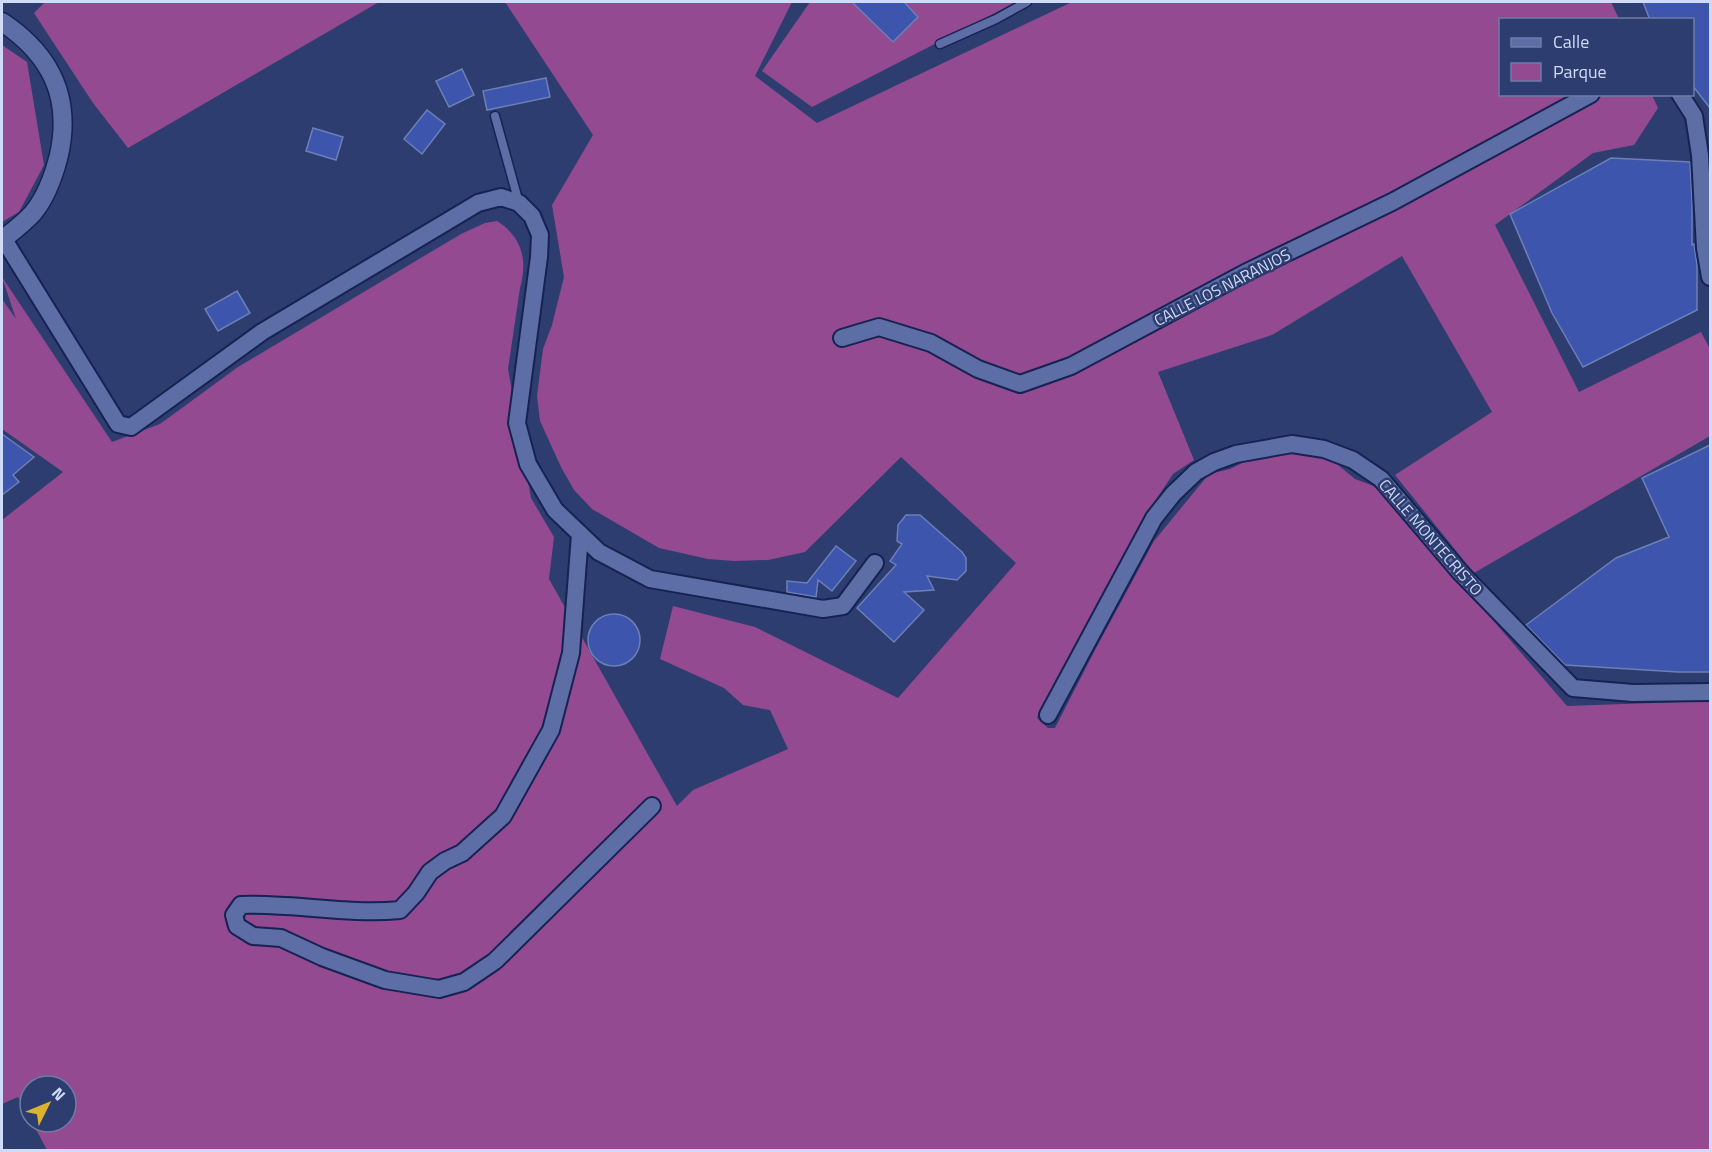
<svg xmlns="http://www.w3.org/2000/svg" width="1712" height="1152" font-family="'Titillium Web',sans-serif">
<rect width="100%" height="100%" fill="#2e3d6f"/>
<path fill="#944a91" d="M 45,2 L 379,2 L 128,148 L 93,103 L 34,13 Z
M 505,2 L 792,2 L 755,76 L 817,123 L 1072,2 L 1611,2 L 1619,19 L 1500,20 L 1500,94 L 1652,95 L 1658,108 L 1634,145 L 1593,153 L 1495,225 L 1579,392 L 1701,332 L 1710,349 L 1710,436 L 1474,573 L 1395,475 L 1492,412 L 1402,256 L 1272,335 L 1158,372 L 1194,460 L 1173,474 L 1145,516 L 1037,718 L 1048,728 L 1055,728 L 1095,650 L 1154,541 L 1209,474 L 1230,469 L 1254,457 L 1293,451 L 1319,456 L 1332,460 L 1355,479 L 1379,488 L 1567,706 L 1710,701 L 1710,1150 L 47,1150 L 32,1122 L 66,1122 L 66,1086 L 30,1086 L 30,1119 L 18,1097 L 2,1104 L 2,520 L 63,472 L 2,429 L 2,299 L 16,319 L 2,277 L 112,442 L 160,424 L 238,367 L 461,234 L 485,223 L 497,221 C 522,237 528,260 520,288 L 508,369 L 531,498 L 554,537 L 549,579 L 677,806 L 693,790 L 788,749 L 770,710 L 743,705 L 724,688 L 660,659 L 673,606 L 755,627 L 898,698 L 1016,563 L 901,457 L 805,552 L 768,560 L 734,561 L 708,559 L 659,548 L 592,509 L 574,490 L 561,467 L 540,421 L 537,396 L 543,349 L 552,325 L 564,277 L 552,205 L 593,135 Z
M 810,2 L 1015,2 L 995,13 L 812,107 L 762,71 Z
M 2,45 L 27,62 L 44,165 L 19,212 L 2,222 Z"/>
<path fill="#3d55ad" stroke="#6c7fb7" stroke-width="1.5" d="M 852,2 L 904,2 L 918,17 L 893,42 Z
M 1643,2 L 1710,2 L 1710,108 L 1692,85 L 1692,20 L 1650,20 Z
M 462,69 L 474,95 L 449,107 L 436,81 Z
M 546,78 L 550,97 L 487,110 L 483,91 Z
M 427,110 L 445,124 L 422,154 L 404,139 Z
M 313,128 L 343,137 L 336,160 L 306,151 Z
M 1611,158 L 1690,162 L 1692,200 L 1692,245 L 1694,244 L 1697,265 L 1697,310 L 1583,367 L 1552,313 L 1510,214 Z
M 237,291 L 250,313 L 218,331 L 205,309 Z
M 2,434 L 34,457 L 13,475 L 19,482 L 2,495 Z
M 1710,445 L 1710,672 L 1678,672 L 1565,665 L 1526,625 L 1616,558 L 1669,537 L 1642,478 Z
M 906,515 L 920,515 L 962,552 L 966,558 L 966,571 L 957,580 L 927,576 L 934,590 L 904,592 L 924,610 L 894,642 L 857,608 L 896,565 L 890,561 L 902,544 L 897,541 L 898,525 Z
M 836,546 L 856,561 L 832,591 L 818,580 L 816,597 L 787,592 L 787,581 L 807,583 Z
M588 640a26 26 0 1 1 52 0a26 26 0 1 1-52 0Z"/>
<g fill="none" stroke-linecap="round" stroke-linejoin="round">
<defs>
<path id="lane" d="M 940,44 L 996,19 L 1027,2
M 495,116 L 519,203"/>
<path id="street" d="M 1680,94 L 1694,116 L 1700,155 L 1705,248 L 1710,277
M 3,238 L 118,424 L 131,427 L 262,332 L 478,203 L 501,197 L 519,203 L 532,216 L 540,235 L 539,257 L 517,423 L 528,464 L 555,510 L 599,552 L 650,579 L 823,609 L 843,606 L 875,563
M 842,338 L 879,327 L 931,343 L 978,369 L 1020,384 L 1071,366 L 1245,273 L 1392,202 L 1591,94
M 580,534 L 571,653 L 551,730 L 503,816 L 462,853 L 445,861 L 430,872 L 416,893 L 400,910 C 347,915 294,903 241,905 L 234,915 L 237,926 L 253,936 L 281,938 L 322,957 L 385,980 L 439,989 L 464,982 L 495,961 L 652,806
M 1048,715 L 1154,518 L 1173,494 L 1196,472 L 1214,462 L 1236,454 L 1292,444 L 1324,449 L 1353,460 L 1381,479 L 1460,572 L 1573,688 L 1633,693 L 1710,692"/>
<path id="secondary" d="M 2,22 C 50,54 72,96 59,155 C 54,175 47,196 33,213 C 24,223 12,232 2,240"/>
</defs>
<use href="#lane" stroke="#162252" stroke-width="11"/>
<use href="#street" stroke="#162252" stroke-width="20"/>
<use href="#secondary" stroke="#162252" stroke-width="21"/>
<use href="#lane" stroke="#5c6ea5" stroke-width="8"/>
<use href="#street" stroke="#5c6ea5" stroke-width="16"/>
<use href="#secondary" stroke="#5c6ea5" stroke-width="18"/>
</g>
<g text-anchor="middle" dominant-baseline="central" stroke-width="5" stroke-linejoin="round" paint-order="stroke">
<g font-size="16" fill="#cfdbf9" stroke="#2e3d6f">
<text transform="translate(1222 287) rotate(-27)">CALLE LOS NARANJOS</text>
<text transform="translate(1431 537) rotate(49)">CALLE MONTECRISTO</text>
</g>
</g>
<rect width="1712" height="1152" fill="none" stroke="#cfdbf9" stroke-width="6"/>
<rect x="1499" y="18" width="195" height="78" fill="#2e3d6f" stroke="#6e7ca6" stroke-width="1.5"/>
<rect x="1511" y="38" width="30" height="9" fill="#5c6ea5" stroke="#6e7ca6" stroke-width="1.5"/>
<text x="1553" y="48" font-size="18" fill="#cfdbf9">Calle</text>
<rect x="1511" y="63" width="30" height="18" fill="#944a91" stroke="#6e7ca6" stroke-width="1.5"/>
<text x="1553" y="78" font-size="18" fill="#cfdbf9">Parque</text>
<g transform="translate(48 1104) rotate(47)"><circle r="28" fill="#2e3d6f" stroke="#6e7ca6" stroke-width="1.5"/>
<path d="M0-4.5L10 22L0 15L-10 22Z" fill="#dcb233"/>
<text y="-9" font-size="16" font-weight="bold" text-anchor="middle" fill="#cfdbf9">N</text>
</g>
</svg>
